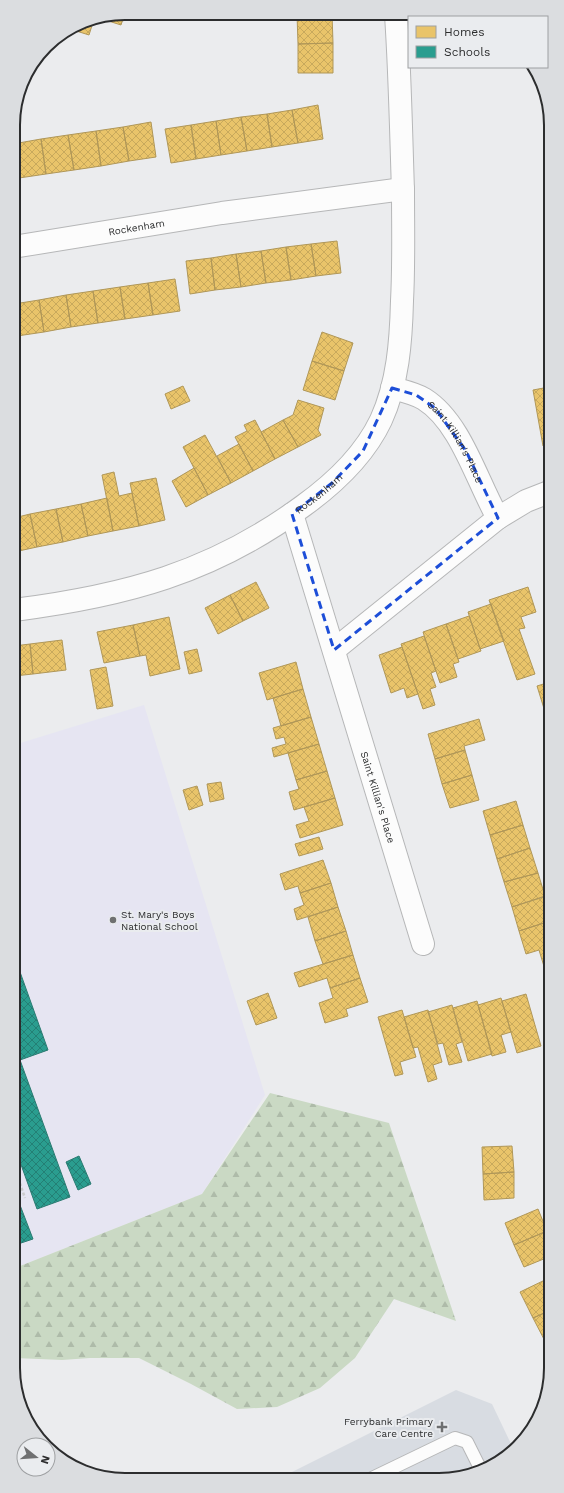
<svg xmlns="http://www.w3.org/2000/svg" width="564" height="1493" font-family="'Work Sans',sans-serif">
<defs>
<pattern id="forest-firs" width="22" height="20" patternUnits="userSpaceOnUse"><rect width="22" height="20" fill="#cad9c4"/><path d="M5 1l3.5 6h-7zM16 11l3.5 6h-7z" fill="#aebba9"/></pattern>
<pattern id="homes-cross-hatch" width="8" height="8" patternUnits="userSpaceOnUse"><rect width="8" height="8" fill="#e9c46a"/><path d="M0 0l8 8M0 8l8-8" fill="none" stroke="#c8a95c"/></pattern>
<pattern id="schools-cross-hatch" width="8" height="8" patternUnits="userSpaceOnUse"><rect width="8" height="8" fill="#2a9d8f"/><path d="M0 0l8 8M0 8l8-8" fill="none" stroke="#248075"/></pattern>
</defs>
<rect width="100%" height="100%" fill="#ebecee"/>
<path fill="#d8dce2" d="M 456,1390 L 492,1404 L 514,1450 L 495,1465 L 461,1478 L 280,1478 Z"/>
<path fill="#e6e5f2" d="M 144,705 L 265,1095 L 202,1194 L 15,1268 L 14,745 Z"/>
<path fill="url(#forest-firs)" d="M 270,1093 L 389,1123 L 456,1321 L 394,1299 L 355,1358 L 320,1388 L 277,1407 L 237,1409 L 191,1384 L 139,1358 L 90,1358 L 62,1360 L 15,1358 L 15,1268 L 202,1194 Z"/>
<path fill="url(#homes-cross-hatch)" stroke="#b09758" d="M 125,13 L 121,25 L 99,18 Z
M 297,14 L 332,14 L 333,43 L 298,44 Z
M 94,19 L 89,35 L 70,29 L 82,21 Z
M 333,43 L 333,73 L 298,73 L 298,44 Z
M 318,105 L 323,139 L 298,143 L 292,110 Z
M 292,110 L 298,143 L 272,147 L 267,114 Z
M 267,114 L 272,147 L 247,151 L 241,117 Z
M 241,117 L 247,151 L 221,155 L 216,121 Z
M 216,121 L 221,155 L 196,159 L 191,125 Z
M 151,122 L 156,157 L 129,161 L 123,127 Z
M 191,125 L 196,159 L 171,163 L 165,129 Z
M 123,127 L 129,161 L 101,166 L 96,131 Z
M 96,131 L 101,166 L 74,170 L 68,135 Z
M 68,135 L 74,170 L 46,174 L 41,139 Z
M 41,139 L 46,174 L 19,178 L 13,144 Z
M 13,144 L 19,178 L 13,179 Z
M 337,241 L 341,273 L 316,276 L 311,244 Z
M 311,244 L 316,276 L 291,280 L 286,247 Z
M 286,247 L 291,280 L 266,283 L 261,251 Z
M 261,251 L 266,283 L 241,287 L 236,254 Z
M 236,254 L 241,287 L 215,290 L 211,258 Z
M 211,258 L 215,290 L 190,294 L 186,261 Z
M 175,279 L 180,311 L 153,315 L 148,283 Z
M 148,283 L 153,315 L 125,319 L 120,287 Z
M 120,287 L 125,319 L 98,323 L 93,291 Z
M 93,291 L 98,323 L 71,327 L 66,295 Z
M 66,295 L 71,327 L 44,332 L 39,300 Z
M 39,300 L 44,332 L 17,336 L 14,304 Z
M 322,332 L 353,343 L 344,371 L 312,361 Z
M 312,361 L 344,371 L 335,400 L 303,390 Z
M 183,386 L 190,401 L 171,409 L 165,394 Z
M 549,387 L 549,445 L 543,446 L 533,390 Z
M 298,400 L 324,408 L 318,430 L 321,435 L 298,447 L 283,420 L 293,415 Z
M 255,420 L 275,459 L 253,471 L 235,437 L 247,431 L 244,425 Z
M 283,420 L 298,447 L 275,459 L 261,432 Z
M 205,435 L 231,483 L 208,495 L 183,447 Z
M 239,444 L 253,471 L 231,483 L 217,456 Z
M 194,468 L 208,495 L 186,507 L 172,481 Z
M 114,472 L 119,496 L 132,493 L 139,526 L 113,531 L 102,475 Z
M 156,478 L 165,520 L 139,526 L 130,483 Z
M 107,498 L 113,531 L 88,536 L 81,504 Z
M 81,504 L 88,536 L 63,542 L 56,509 Z
M 56,509 L 63,542 L 37,547 L 30,514 Z
M 30,514 L 37,547 L 14,552 L 14,518 Z
M 256,582 L 269,608 L 243,621 L 230,595 Z
M 528,587 L 536,612 L 521,617 L 525,628 L 519,629 L 535,674 L 517,680 L 489,600 Z
M 230,595 L 243,621 L 218,634 L 205,608 Z
M 491,604 L 504,641 L 480,649 L 468,612 Z
M 469,616 L 481,651 L 458,659 L 446,624 Z
M 169,617 L 180,669 L 150,676 L 146,655 L 140,656 L 133,625 Z
M 446,624 L 459,662 L 453,664 L 457,677 L 440,683 L 423,632 Z
M 133,625 L 140,656 L 104,663 L 97,632 Z
M 424,636 L 436,671 L 431,673 L 436,687 L 430,689 L 435,705 L 423,709 L 401,644 Z
M 62,640 L 66,670 L 33,674 L 30,644 Z
M 30,644 L 33,674 L 14,676 L 14,646 Z
M 402,647 L 418,694 L 407,698 L 404,688 L 391,693 L 379,655 Z
M 197,649 L 202,671 L 189,674 L 184,652 Z
M 296,662 L 303,689 L 267,700 L 259,673 Z
M 106,667 L 113,706 L 97,709 L 90,670 Z
M 550,682 L 550,728 L 537,686 Z
M 303,689 L 311,717 L 281,726 L 273,698 Z
M 311,717 L 319,744 L 274,757 L 272,748 L 286,744 L 284,737 L 276,739 L 273,728 Z
M 479,719 L 485,740 L 464,746 L 465,750 L 435,759 L 428,734 Z
M 319,744 L 327,771 L 296,780 L 288,753 Z
M 465,750 L 472,775 L 442,784 L 435,759 Z
M 327,771 L 335,798 L 294,810 L 289,792 L 299,789 L 296,780 Z
M 472,775 L 479,800 L 450,808 L 442,784 Z
M 221,782 L 224,799 L 210,802 L 207,784 Z
M 197,786 L 203,805 L 189,810 L 183,790 Z
M 335,798 L 343,825 L 300,838 L 296,825 L 309,821 L 304,807 Z
M 516,801 L 523,825 L 490,835 L 483,811 Z
M 523,825 L 530,848 L 497,859 L 490,835 Z
M 319,837 L 323,849 L 299,856 L 295,844 Z
M 530,848 L 538,873 L 504,882 L 497,859 Z
M 323,860 L 331,883 L 300,893 L 298,886 L 285,890 L 280,874 Z
M 538,873 L 545,896 L 512,907 L 504,882 Z
M 331,883 L 338,907 L 297,920 L 294,909 L 304,905 L 300,893 Z
M 550,895 L 550,921 L 519,931 L 512,907 Z
M 338,907 L 346,931 L 315,941 L 308,917 Z
M 550,921 L 550,972 L 546,973 L 539,950 L 526,954 L 519,931 Z
M 346,931 L 353,955 L 323,964 L 315,941 Z
M 353,955 L 360,978 L 330,988 L 327,978 L 299,987 L 294,973 Z
M 360,978 L 368,1002 L 346,1009 L 348,1016 L 325,1023 L 319,1003 L 333,998 L 330,988 Z
M 268,993 L 277,1018 L 256,1025 L 247,1001 Z
M 526,994 L 541,1046 L 517,1053 L 502,1001 Z
M 501,998 L 511,1032 L 501,1035 L 506,1052 L 492,1056 L 478,1005 Z
M 477,1001 L 492,1054 L 468,1061 L 453,1008 Z
M 452,1005 L 462,1042 L 456,1044 L 462,1062 L 449,1065 L 443,1043 L 438,1044 L 428,1012 Z
M 402,1010 L 416,1057 L 400,1062 L 403,1074 L 395,1076 L 378,1017 Z
M 428,1010 L 442,1062 L 433,1065 L 437,1079 L 428,1082 L 418,1047 L 413,1048 L 404,1017 Z
M 512,1146 L 514,1172 L 483,1174 L 482,1147 Z
M 514,1172 L 514,1198 L 484,1200 L 483,1174 Z
M 538,1209 L 547,1231 L 514,1245 L 505,1223 Z
M 547,1231 L 551,1240 L 551,1256 L 524,1267 L 514,1245 Z
M 547,1279 L 551,1286 L 551,1310 L 533,1318 L 520,1292 Z
M 551,1310 L 551,1343 L 547,1345 L 533,1318 Z"/>
<path fill="url(#schools-cross-hatch)" stroke="#2b7b72" d="M 15,958 L 48,1050 L 20,1060 L 70,1197 L 37,1209 L 15,1148 Z
M 79,1156 L 91,1184 L 78,1190 L 66,1162 Z
M 15,1192 L 33,1239 L 15,1245 Z"/>
<g fill="none" stroke-linecap="round" stroke-linejoin="round">
<defs>
<path id="service" d="M 372,1478 L 455,1438 L 467,1442 L 481,1470"/>
<g id="minor">
<path id="s1" d="M 13,247 L 222,213 L 403,189"/>
<path id="s2" d="M 392,388 C 403,391 414,393 424,399 C 461,422 477,482 498,518 L 526,501 L 549,492"/>
<path id="s3" d="M 292,514 L 423,944"/>
<path id="s4" d="M 14,610 C 124,596 212,573 303,506 C 335,483 364,456 381,420 C 398,383 401,341 402,301 C 404,264 403,228 403,191 C 401,132 400,73 396,15"/>
<path d="M 334,650 L 498,518"/>
</g>
</defs>
<use href="#service" stroke="#b6b7b8" stroke-width="14"/>
<use href="#minor" stroke="#b6b7b8" stroke-width="24"/>
<path stroke="#cbcbcc" stroke-width="2.5" stroke-dasharray="3 2" stroke-linecap="butt" d="M 15,1169 L 25,1198"/>
<use href="#service" stroke="#fcfcfc" stroke-width="12"/>
<use href="#minor" stroke="#fcfcfc" stroke-width="22"/>
</g>
<path fill="none" stroke="#1d4ed8" stroke-width="3" stroke-dasharray="8 5" stroke-linejoin="round" d="M 392,388 L 416,395 L 435,408 L 466,451 L 498,518 L 334,650 L 292,514 L 332,483 L 363,451 Z"/>
<g fill="#6f7071" stroke="#eaecef" stroke-width="1.5">
<circle cx="113" cy="920" r="4"/>
<path d="M440 1421h4v4h4v4h-4v4h-4v-4h-4v-4h4z"/>
</g>
<g text-anchor="middle" dominant-baseline="central" stroke-width="4" stroke-linejoin="round" paint-order="stroke">
<g font-size="10" fill="#2c2d2e" stroke="#eaecef">
<text stroke="none"><textPath href="#s1" startOffset="125">Rockenham</textPath></text>
<text stroke="none"><textPath href="#s2" startOffset="88">Saint Killian's Place</textPath></text>
<text stroke="none"><textPath href="#s4" startOffset="331">Rockenham</textPath></text>
<text stroke="none"><textPath href="#s3" startOffset="296">Saint Killian's Place</textPath></text>
</g>
<g font-size="10" fill="#2c2d2e" stroke="#eaecef" text-anchor="start">
<text x="121" y="914">St. Mary's Boys<tspan x="121" dy="12">National School</tspan></text>
<text x="433" y="1421" text-anchor="end">Ferrybank Primary<tspan x="433" dy="12">Care Centre</tspan></text>
</g>
</g>
<path d="M0 0H564V1493H0ZM125 20H439A105 105 0 0 1 544 125V1368A105 105 0 0 1 439 1473H125A105 105 0 0 1 20 1368V125A105 105 0 0 1 125 20Z" fill="#dbdde0" fill-rule="evenodd"/>
<path fill="none" stroke="#2c2d2e" stroke-width="2" d="M125 20H439A105 105 0 0 1 544 125V1368A105 105 0 0 1 439 1473H125A105 105 0 0 1 20 1368V125A105 105 0 0 1 125 20Z"/>
<rect x="408" y="16" width="140" height="52" fill="#eaecef" stroke="#9ea0a2"/>
<rect x="416" y="26" width="20" height="12" fill="#e9c46a" stroke="#9ea0a2"/>
<text x="444" y="36" font-size="12" fill="#2c2d2e">Homes</text>
<rect x="416" y="46" width="20" height="12" fill="#2a9d8f" stroke="#9ea0a2"/>
<text x="444" y="56" font-size="12" fill="#2c2d2e">Schools</text>
<g transform="translate(36 1457) rotate(107)"><circle r="19" fill="#eaecef" stroke="#9ea0a2"/>
<path d="M0-3L7 15L0 10L-7 15Z" fill="#6f7071"/>
<text y="-6" font-size="11" font-weight="bold" text-anchor="middle" fill="#2c2d2e">N</text>
</g>
</svg>
